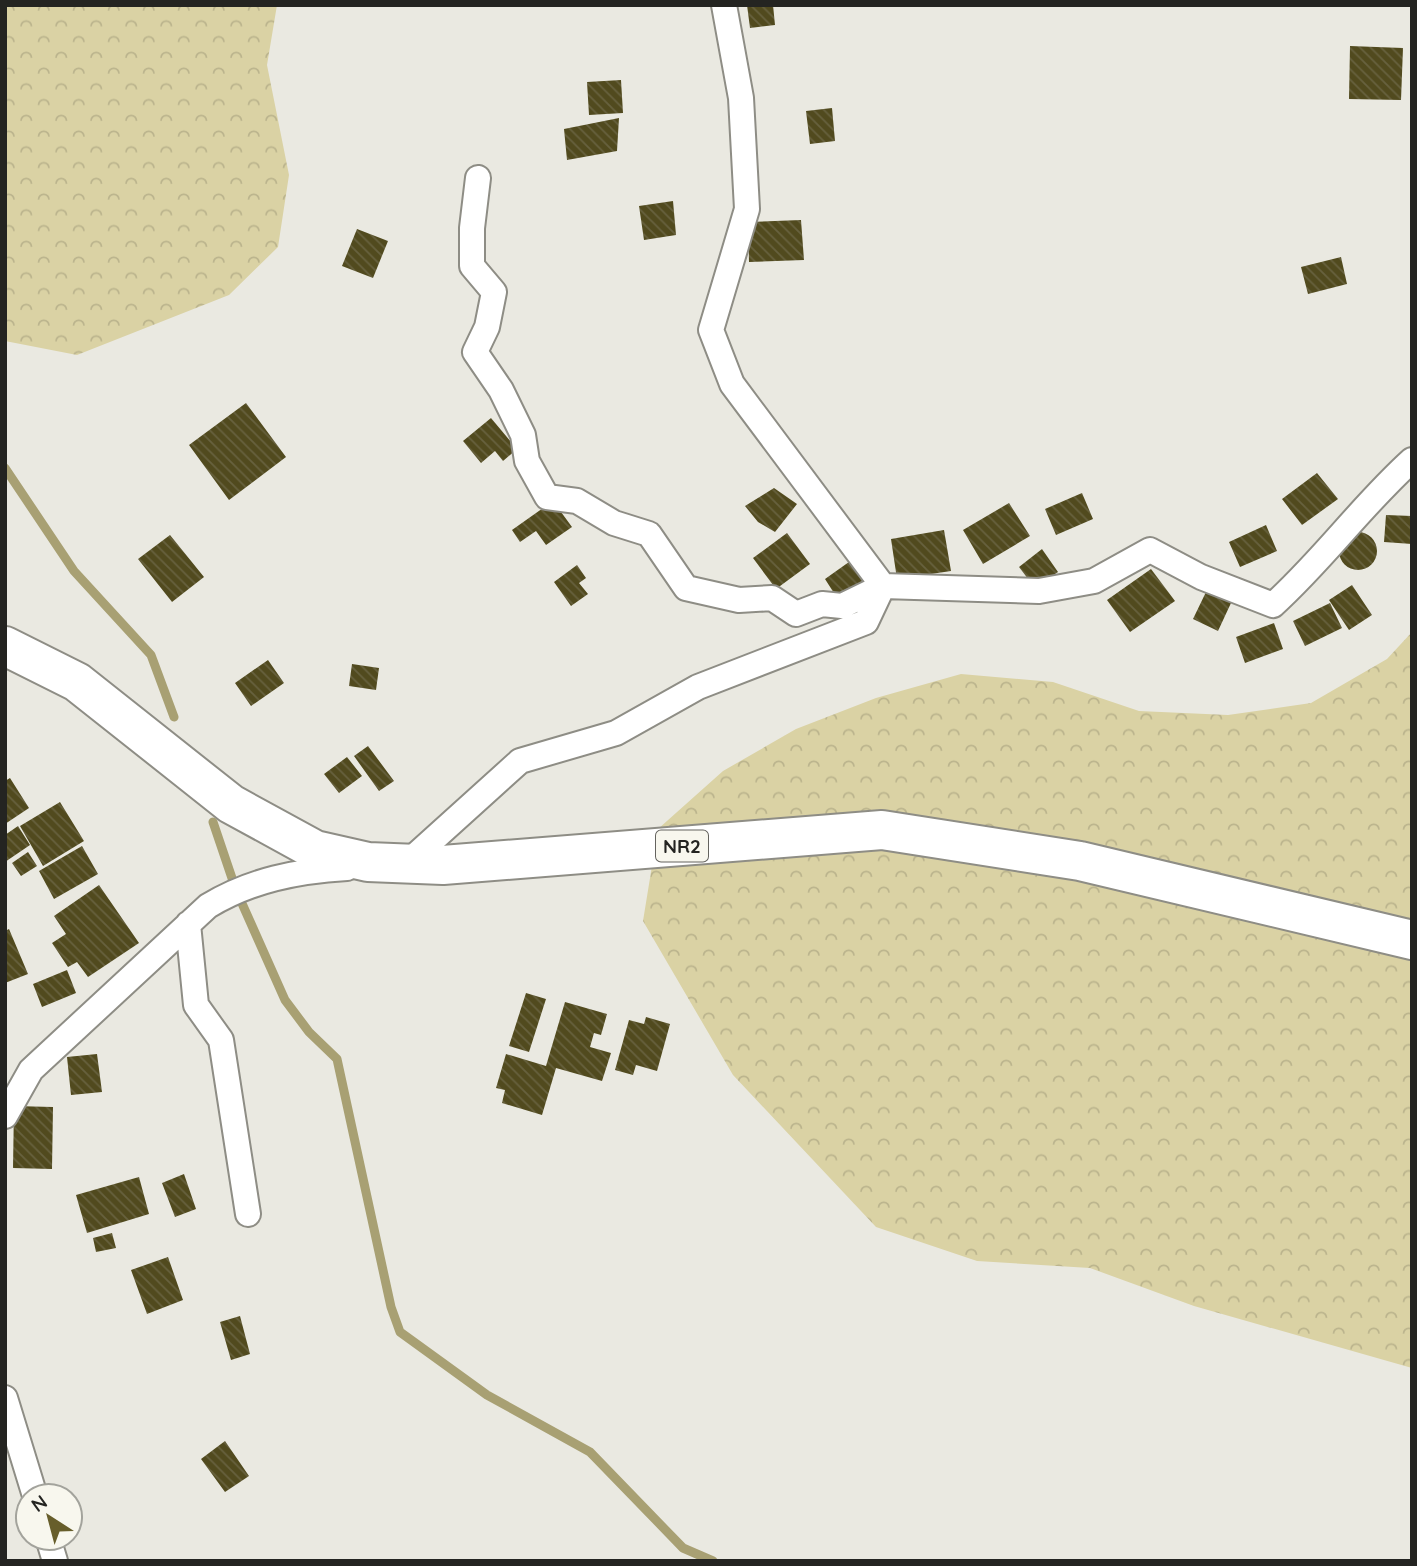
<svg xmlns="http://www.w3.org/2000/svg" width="1417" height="1566" font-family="Quicksand,sans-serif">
<defs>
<pattern id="forest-crowns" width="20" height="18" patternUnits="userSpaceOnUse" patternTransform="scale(1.75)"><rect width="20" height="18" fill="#dad2a4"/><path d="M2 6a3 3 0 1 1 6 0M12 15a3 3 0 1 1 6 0" fill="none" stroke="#bbb48d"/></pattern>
<pattern id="building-back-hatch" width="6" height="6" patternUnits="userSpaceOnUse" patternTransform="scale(1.75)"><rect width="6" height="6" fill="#514a1e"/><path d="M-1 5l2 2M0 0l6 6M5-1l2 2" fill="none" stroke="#67613e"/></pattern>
</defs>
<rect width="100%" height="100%" fill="#eae9e1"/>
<path fill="url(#forest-crowns)" d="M 5,5 L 277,5 L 267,65 L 289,175 L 278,247 L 229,295 L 77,355 L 5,341 Z
M 1412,632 L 1412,1368 L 1194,1306 L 1090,1268 L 977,1261 L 876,1227 L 733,1075 L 643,921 L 658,829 L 723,771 L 796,729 L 876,698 L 961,674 L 1053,682 L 1139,711 L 1228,715 L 1311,703 L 1387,659 Z"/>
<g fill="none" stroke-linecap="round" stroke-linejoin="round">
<path stroke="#a8a073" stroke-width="9" d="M 5,468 L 74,571 L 151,655 L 174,717
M 213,822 L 236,890 L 285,1000 L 309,1032 L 337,1059 L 391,1307 L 400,1332 L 487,1395 L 590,1452 L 683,1548 L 713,1561"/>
</g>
<path fill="url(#building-back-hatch)" d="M 747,5 L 773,5 L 775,25 L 750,28 Z
M 1350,46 L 1403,48 L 1401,100 L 1349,99 Z
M 621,80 L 623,113 L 589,115 L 587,82 Z
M 832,108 L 835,141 L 810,144 L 806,111 Z
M 619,118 L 617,151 L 567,160 L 564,129 Z
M 673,201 L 676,235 L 644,240 L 639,206 Z
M 801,220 L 804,260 L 749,262 L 748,222 Z
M 357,229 L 388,241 L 373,278 L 342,266 Z
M 1341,257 L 1347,284 L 1308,294 L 1301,267 Z
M 246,403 L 286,457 L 229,500 L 189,445 Z
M 491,418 L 517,449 L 503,461 L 495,451 L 481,463 L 463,441 Z
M 1317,473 L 1338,499 L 1302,525 L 1282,499 Z
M 774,488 L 797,504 L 775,532 L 758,522 L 745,506 Z
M 1082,493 L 1093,519 L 1056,535 L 1045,509 Z
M 553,501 L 572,527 L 546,545 L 536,531 L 520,542 L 512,530 Z
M 1009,503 L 1030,536 L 983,564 L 963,530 Z
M 1386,515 L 1412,516 L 1412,544 L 1384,542 Z
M 1266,525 L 1277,551 L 1240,567 L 1229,542 Z
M 944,530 L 951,571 L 897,579 L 891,539 Z
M1339 551a19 19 0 1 1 38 0a19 19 0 1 1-38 0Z
M 787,533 L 810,564 L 776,589 L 753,558 Z
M 170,535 L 204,577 L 172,602 L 138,559 Z
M 1042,549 L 1058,572 L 1035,588 L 1019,567 Z
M 856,557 L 873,579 L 839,601 L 825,579 Z
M 577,565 L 586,578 L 579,583 L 588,594 L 571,606 L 554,582 Z
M 1151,569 L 1175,601 L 1130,632 L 1107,600 Z
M 1352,585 L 1372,615 L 1349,630 L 1329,600 Z
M 1206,592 L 1231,603 L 1218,631 L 1193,619 Z
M 1330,603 L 1342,628 L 1305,646 L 1293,621 Z
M 1274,623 L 1283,649 L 1245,663 L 1236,637 Z
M 268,660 L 284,683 L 251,706 L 235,683 Z
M 352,664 L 379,668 L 376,690 L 349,686 Z
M 368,746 L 394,781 L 379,791 L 354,756 Z
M 347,757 L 362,776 L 339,793 L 324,774 Z
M 10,778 L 29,808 L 5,824 L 5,781 Z
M 60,802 L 84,841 L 43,866 L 20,826 Z
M 18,826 L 30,845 L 5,862 L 5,835 Z
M 82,846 L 98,874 L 54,899 L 39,871 Z
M 28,852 L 37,866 L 21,876 L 12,863 Z
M 99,885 L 139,943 L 88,977 L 77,962 L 68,967 L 52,943 L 66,934 L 54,916 Z
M 9,929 L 28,974 L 5,983 L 5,931 Z
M 67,970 L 76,993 L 42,1007 L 33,984 Z
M 526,993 L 546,999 L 529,1052 L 509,1046 Z
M 565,1002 L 607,1014 L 601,1035 L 594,1033 L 590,1047 L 611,1053 L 602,1081 L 556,1068 L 542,1115 L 502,1103 L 505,1090 L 496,1088 L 506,1054 L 546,1066 Z
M 646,1017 L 670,1024 L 657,1071 L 636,1065 L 633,1075 L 615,1070 L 629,1020 L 644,1024 Z
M 97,1054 L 102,1092 L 71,1095 L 67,1057 Z
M 14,1106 L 53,1107 L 52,1169 L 13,1168 Z
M 184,1174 L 196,1209 L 175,1217 L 162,1183 Z
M 139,1177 L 149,1214 L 87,1233 L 76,1195 Z
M 112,1233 L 116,1248 L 96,1252 L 93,1238 Z
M 168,1257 L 183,1300 L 147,1314 L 131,1270 Z
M 240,1316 L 250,1354 L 231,1360 L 220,1322 Z
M 225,1441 L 249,1476 L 225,1492 L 201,1459 Z"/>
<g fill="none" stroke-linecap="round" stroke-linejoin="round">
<defs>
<path id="minor" d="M 478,178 L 472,228 L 472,266 L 494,292 L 487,327 L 475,352 L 501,390 L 523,435 L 527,461 L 547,497 L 577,501 L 614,523 L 649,534 L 686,588 L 739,600 L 772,598 L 796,614 L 822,604 L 842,606 L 883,586 L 1039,591 L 1094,581 L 1150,550 L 1201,577 L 1273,605 C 1323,560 1362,505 1412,460
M 401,864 L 406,864 L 520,761 L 616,733 L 698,687 L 866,622 L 883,586 L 732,384 L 711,330 L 747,209 L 741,98 L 724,5
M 188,924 L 196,1005 L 221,1040 L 248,1214
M 5,1116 L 31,1070 L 208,906 C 251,880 297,871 347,868
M 5,1398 L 35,1496
M 48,1538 L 55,1561"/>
<path id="trunk" d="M 5,646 L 77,682 L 231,804 L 315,850 L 368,862 L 443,865 L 882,830 L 1080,861 L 1412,940"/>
</defs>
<use href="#minor" stroke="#8e8d85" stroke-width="28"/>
<use href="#trunk" stroke="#8e8d85" stroke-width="42"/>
<use href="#minor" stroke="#fff" stroke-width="24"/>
<use href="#trunk" stroke="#fff" stroke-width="38"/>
</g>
<g text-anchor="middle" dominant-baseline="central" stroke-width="7" stroke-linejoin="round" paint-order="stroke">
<rect fill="#f8f7ee" stroke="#64635e" stroke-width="2" x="656" y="830.5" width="52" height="31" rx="5"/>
<g font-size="19" font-weight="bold" fill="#242421">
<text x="682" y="846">NR2</text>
</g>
</g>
<rect width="1417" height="1566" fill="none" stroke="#242421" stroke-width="14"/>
<g transform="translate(49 1517) rotate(324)"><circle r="33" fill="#f8f7ee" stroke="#a3a39c" stroke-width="2"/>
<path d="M0-5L12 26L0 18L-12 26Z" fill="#675e2b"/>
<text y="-10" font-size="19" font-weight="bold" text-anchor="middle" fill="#242421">N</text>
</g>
</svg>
